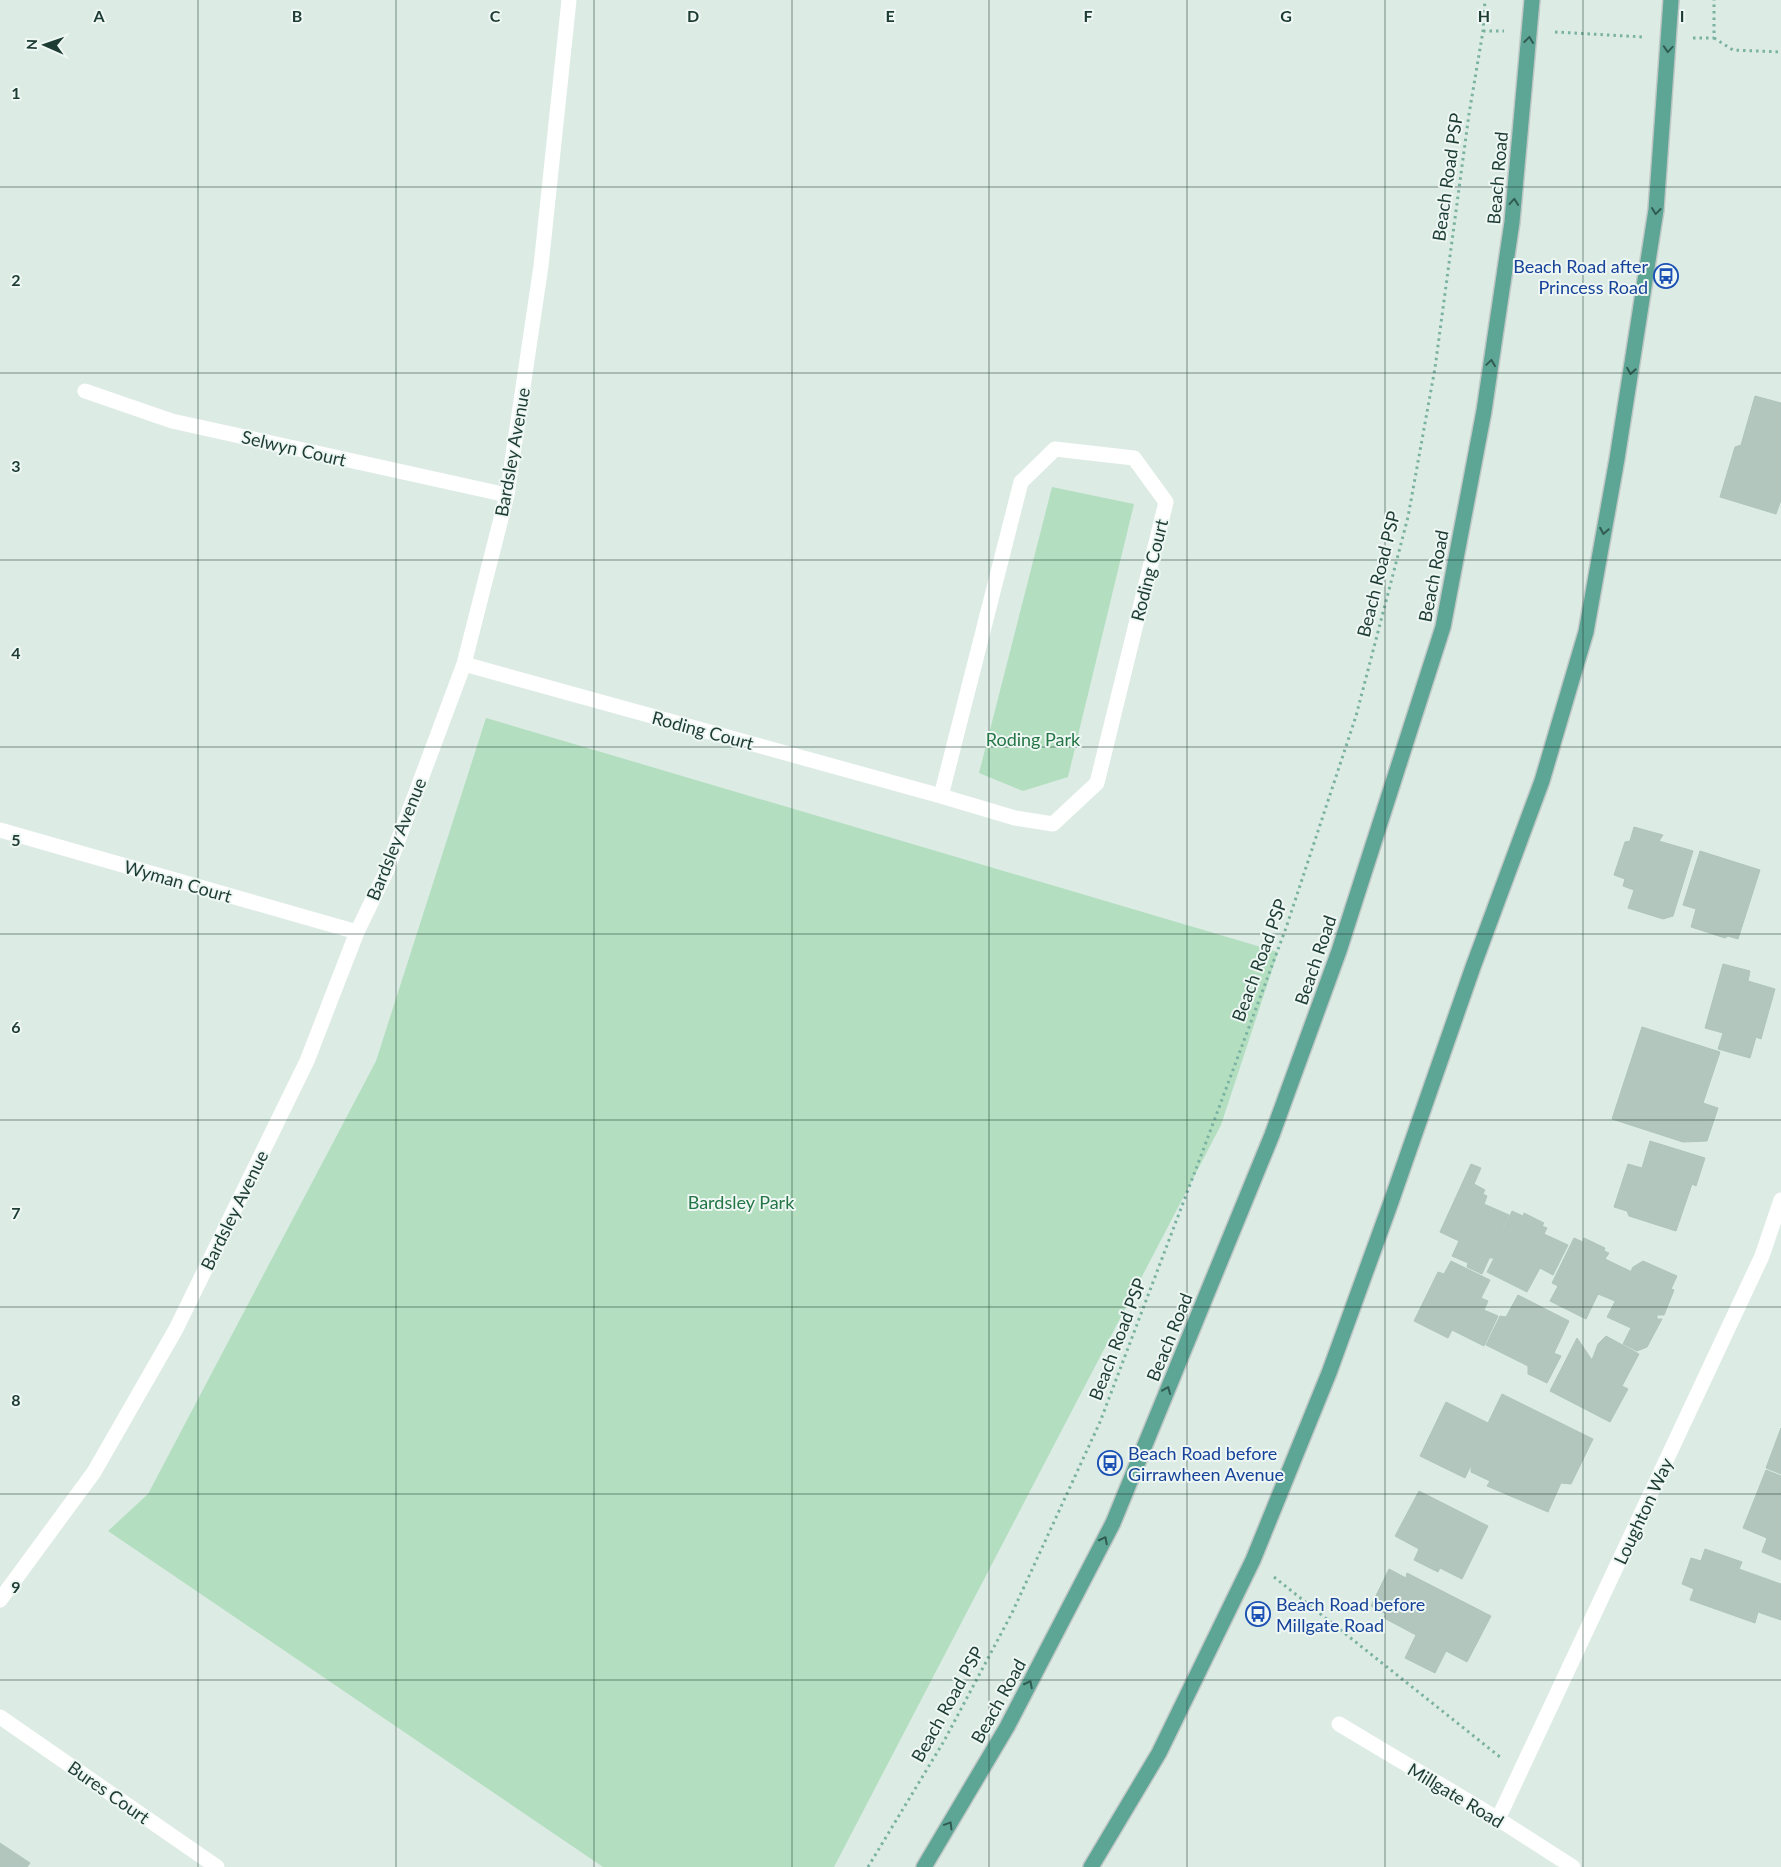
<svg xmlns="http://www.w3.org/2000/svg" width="1781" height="1867" font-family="Lato,sans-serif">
<rect width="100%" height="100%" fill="#ddebe5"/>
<path fill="#b3dfc0" d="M 1052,487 L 1134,504 L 1068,777 L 1023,791 L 979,773 Z
M 486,718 L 1278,952 L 1221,1125 L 834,1867 L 603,1867 L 108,1531 L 148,1494 L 376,1061 Z"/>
<path fill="#b2c6be" stroke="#afc5bc" d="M 1755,396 L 1781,403 L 1781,500 L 1776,514 L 1720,497 L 1735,447 L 1741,445 Z
M 1634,827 L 1663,835 L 1659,841 L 1693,851 L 1673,916 L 1663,919 L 1628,908 L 1634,890 L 1623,886 L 1625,879 L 1614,875 L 1625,842 L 1630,841 Z
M 1700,851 L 1760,870 L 1738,939 L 1728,936 L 1725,938 L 1691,927 L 1696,909 L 1683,905 Z
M 1723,964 L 1750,971 L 1748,981 L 1775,989 L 1761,1039 L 1756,1037 L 1750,1058 L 1718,1049 L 1723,1033 L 1705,1028 Z
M 1642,1027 L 1720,1052 L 1703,1103 L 1718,1108 L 1707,1141 L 1683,1142 L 1612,1119 Z
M 1650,1141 L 1705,1158 L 1696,1186 L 1692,1184 L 1676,1231 L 1629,1216 L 1627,1211 L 1614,1207 L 1628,1164 L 1642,1168 Z
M 1471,1164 L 1481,1168 L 1474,1184 L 1485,1190 L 1483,1194 L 1487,1196 L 1484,1204 L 1509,1215 L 1482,1274 L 1467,1267 L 1468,1263 L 1452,1256 L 1459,1241 L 1440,1232 Z
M 1512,1211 L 1523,1216 L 1524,1213 L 1544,1223 L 1542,1226 L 1547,1228 L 1544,1234 L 1568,1245 L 1553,1275 L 1540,1268 L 1527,1292 L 1487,1272 L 1494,1258 L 1490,1258 Z
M 1574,1238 L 1583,1242 L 1584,1238 L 1605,1248 L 1604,1251 L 1609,1253 L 1605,1259 L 1630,1271 L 1615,1301 L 1598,1294 L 1586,1319 L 1550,1301 L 1558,1286 L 1552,1283 Z
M 1451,1261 L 1490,1280 L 1481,1298 L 1488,1301 L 1484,1310 L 1498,1316 L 1484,1346 L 1452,1330 L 1448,1338 L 1414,1321 L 1438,1272 L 1444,1274 Z
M 1643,1261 L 1677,1276 L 1671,1289 L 1674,1290 L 1664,1315 L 1657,1315 L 1657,1319 L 1662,1319 L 1647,1347 L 1637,1351 L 1623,1344 L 1631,1328 L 1607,1317 L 1633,1267 Z
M 1518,1295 L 1569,1321 L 1554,1353 L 1561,1356 L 1547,1383 L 1528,1374 L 1528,1366 L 1486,1345 L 1500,1316 L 1506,1317 Z
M 1606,1336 L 1639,1354 L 1622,1386 L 1628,1389 L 1610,1422 L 1550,1391 L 1577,1338 L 1592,1360 L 1598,1344 Z
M 1502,1394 L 1593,1439 L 1571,1484 L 1561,1483 L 1548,1512 L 1487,1486 L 1490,1481 L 1471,1472 L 1471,1465 L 1465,1478 L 1420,1456 L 1446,1402 L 1488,1423 Z
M 1781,1428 L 1781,1474 L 1766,1468 Z
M 1766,1470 L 1781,1476 L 1781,1560 L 1762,1552 L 1767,1538 L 1743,1528 Z
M 1419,1491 L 1488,1526 L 1462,1579 L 1440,1568 L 1438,1572 L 1414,1560 L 1419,1549 L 1395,1536 Z
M 1705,1549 L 1742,1562 L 1739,1569 L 1781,1584 L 1781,1620 L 1758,1612 L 1755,1623 L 1690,1600 L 1694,1589 L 1682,1584 L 1691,1558 L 1701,1561 Z
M 1389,1569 L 1406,1578 L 1407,1573 L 1491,1616 L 1467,1662 L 1446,1651 L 1435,1673 L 1405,1658 L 1416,1635 L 1384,1618 L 1386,1614 L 1371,1606 Z
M 0,1843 L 30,1863 L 27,1867 L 0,1867 Z"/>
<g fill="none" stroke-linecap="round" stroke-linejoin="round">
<defs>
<path id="primary" d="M 924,1867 L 1007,1727 L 1113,1523 L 1272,1135 L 1339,951 L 1443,627 L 1484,411 L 1512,222 L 1532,0
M 1091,1867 L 1159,1753 L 1253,1560 L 1329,1373 L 1390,1205 L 1473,967 L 1542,781 L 1586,632 L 1617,459 L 1656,210 L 1671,0"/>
</defs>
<use href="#primary" stroke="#c0c8c6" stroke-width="18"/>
<path stroke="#7ab2a2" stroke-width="3" stroke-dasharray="2.5 4" stroke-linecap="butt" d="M 1483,31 L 1504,31
M 1555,32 L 1644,37
M 1693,38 L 1714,38 L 1714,0
M 1714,38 L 1733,50 L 1781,52
M 1274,1577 L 1500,1757
M 868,1867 L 944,1741 L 1012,1613 L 1100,1422 L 1202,1153 L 1286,928 L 1356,716 L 1408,517 L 1435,368 L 1469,114 L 1483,31 L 1485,0"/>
<path stroke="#fff" stroke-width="15" d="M 85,391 L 172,421 L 507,495
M 464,664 L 941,796 L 1015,818 L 1053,824 L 1097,783 L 1166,502 L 1134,458 L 1055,449 L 1021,482 L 941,796
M 0,830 L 357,932
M 0,1600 L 94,1472 L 176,1329 L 307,1061 L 357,932 L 387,870 L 464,664 L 507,495 L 541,266 L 569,0
M 0,1717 L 217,1867
M 1339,1724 L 1498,1819 L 1573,1867
M 1498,1819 L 1762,1256 L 1781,1200"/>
<use href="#primary" stroke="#5da595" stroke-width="15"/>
</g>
<defs><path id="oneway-chevron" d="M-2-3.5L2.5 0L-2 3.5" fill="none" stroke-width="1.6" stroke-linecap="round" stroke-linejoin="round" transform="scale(1.25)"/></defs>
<g stroke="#305c51">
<use href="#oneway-chevron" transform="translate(1529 40) rotate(-83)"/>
<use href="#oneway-chevron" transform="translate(1668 49) rotate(94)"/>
<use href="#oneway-chevron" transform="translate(1514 202) rotate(-85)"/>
<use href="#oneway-chevron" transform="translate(1656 211) rotate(97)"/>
<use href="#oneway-chevron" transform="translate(1491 363) rotate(-82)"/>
<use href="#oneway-chevron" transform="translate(1631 371) rotate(99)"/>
<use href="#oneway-chevron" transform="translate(1604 531) rotate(100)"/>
<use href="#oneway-chevron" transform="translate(1167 1390) rotate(-68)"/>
<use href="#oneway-chevron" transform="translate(1104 1540) rotate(-63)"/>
<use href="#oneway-chevron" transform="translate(1029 1684) rotate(-63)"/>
<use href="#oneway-chevron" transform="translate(949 1825) rotate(-59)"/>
</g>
<path fill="none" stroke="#1d3c34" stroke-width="1" stroke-opacity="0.55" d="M 198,0 L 198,1867M 396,0 L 396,1867M 594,0 L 594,1867M 792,0 L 792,1867M 989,0 L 989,1867M 1187,0 L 1187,1867M 1385,0 L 1385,1867M 1583,0 L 1583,1867M 0,187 L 1781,187M 0,373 L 1781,373M 0,560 L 1781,560M 0,747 L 1781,747M 0,934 L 1781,934M 0,1120 L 1781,1120M 0,1307 L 1781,1307M 0,1494 L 1781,1494M 0,1680 L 1781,1680"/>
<defs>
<symbol id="bus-ring" viewBox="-11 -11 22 22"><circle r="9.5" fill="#eef7f3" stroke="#1a4fb4" stroke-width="1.5"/><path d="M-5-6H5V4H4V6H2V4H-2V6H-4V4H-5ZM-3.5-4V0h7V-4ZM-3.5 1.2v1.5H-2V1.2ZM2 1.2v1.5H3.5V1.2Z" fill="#1a4fb4"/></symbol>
</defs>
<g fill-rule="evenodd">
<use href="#bus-ring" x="1652" y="262" width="28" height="28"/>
<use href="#bus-ring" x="1096" y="1449" width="28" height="28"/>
<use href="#bus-ring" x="1244" y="1600" width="28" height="28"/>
</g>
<g text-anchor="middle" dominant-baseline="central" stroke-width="4" stroke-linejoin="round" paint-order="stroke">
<g font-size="18" fill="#1d3c34" stroke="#eef7f3">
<text transform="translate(1447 177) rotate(-82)">Beach Road PSP</text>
<text transform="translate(1497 178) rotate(-85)">Beach Road</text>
<text transform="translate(294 448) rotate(13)">Selwyn Court</text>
<text transform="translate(512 452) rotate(-80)">Bardsley Avenue</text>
<text transform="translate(1149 570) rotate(-76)">Roding Court</text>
<text transform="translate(1378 574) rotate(-76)">Beach Road PSP</text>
<text transform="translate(1433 576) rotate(-79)">Beach Road</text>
<text transform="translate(703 730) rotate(15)">Roding Court</text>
<text transform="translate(396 839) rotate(-68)">Bardsley Avenue</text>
<text transform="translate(178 881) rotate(16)">Wyman Court</text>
<text transform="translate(1259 960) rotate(-70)">Beach Road PSP</text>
<text transform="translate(1315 960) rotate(-71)">Beach Road</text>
<text transform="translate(234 1210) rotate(-64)">Bardsley Avenue</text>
<text transform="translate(1169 1337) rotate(-68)">Beach Road</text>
<text transform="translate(1117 1339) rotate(-69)">Beach Road PSP</text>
<text transform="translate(1643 1511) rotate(-65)">Loughton Way</text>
<text transform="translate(998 1701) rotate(-61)">Beach Road</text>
<text transform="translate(947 1704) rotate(-61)">Beach Road PSP</text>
<text transform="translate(109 1792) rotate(35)">Bures Court</text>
<text transform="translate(1456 1795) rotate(31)">Millgate Road</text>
</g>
<g font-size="18" fill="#164399" stroke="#eef7f3" text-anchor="start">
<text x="1648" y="266" text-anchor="end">Beach Road after<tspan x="1648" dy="21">Princess Road</tspan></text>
<text x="1128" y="1453">Beach Road before<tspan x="1128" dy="21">Girrawheen Avenue</tspan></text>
<text x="1276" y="1604">Beach Road before<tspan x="1276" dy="21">Millgate Road</tspan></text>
</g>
<g font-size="18" fill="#247646" stroke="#eef7f3">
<text x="1033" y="739">Roding Park</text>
<text x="741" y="1202">Bardsley Park</text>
</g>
</g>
<g font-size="16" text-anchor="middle" font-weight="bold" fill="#1d3c34" stroke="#eef7f3" stroke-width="4" stroke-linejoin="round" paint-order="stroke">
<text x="99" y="22">A</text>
<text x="297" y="22">B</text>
<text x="495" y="22">C</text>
<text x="693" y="22">D</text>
<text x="890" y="22">E</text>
<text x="1088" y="22">F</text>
<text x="1286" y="22">G</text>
<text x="1484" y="22">H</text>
<text x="1682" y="22">I</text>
<text x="16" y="99">1</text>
<text x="16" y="286">2</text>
<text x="16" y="472">3</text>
<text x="16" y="659">4</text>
<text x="16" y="846">5</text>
<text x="16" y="1033">6</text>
<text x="16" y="1219">7</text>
<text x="16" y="1406">8</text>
<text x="16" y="1593">9</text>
</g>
<g transform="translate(45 45) rotate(272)" stroke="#eef7f3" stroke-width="4" paint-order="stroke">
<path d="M0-4L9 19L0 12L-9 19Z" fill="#1d3c34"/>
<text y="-8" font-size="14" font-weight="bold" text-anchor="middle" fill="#1d3c34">N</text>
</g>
</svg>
